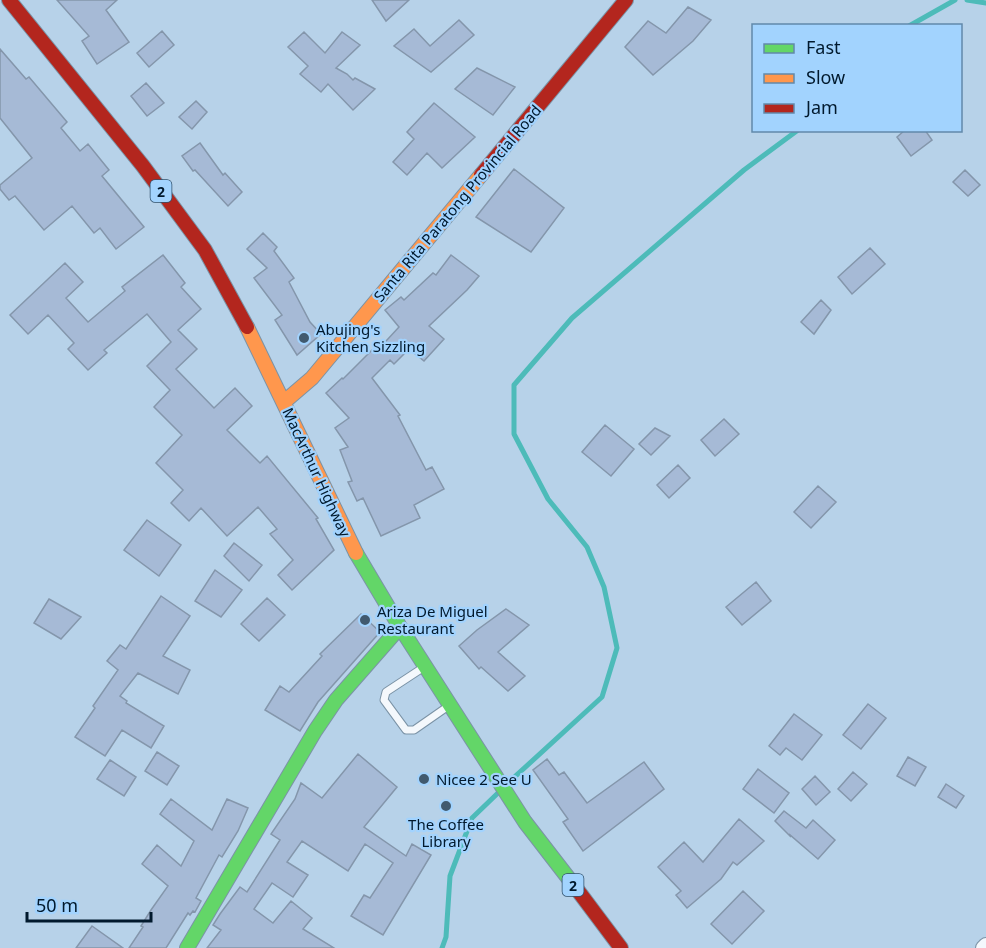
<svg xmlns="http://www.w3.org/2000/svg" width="986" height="948" font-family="'Noto Sans',sans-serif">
<rect width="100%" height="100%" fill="#b7d2e9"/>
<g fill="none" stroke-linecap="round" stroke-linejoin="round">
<path stroke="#4dbbb9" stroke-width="5" d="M 967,0 L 986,3
M 909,26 L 955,0
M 508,783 L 602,697 L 617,648 L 604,587 L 587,547 L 548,499 L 514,434 L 514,385 L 572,318 L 744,170 L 798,130
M 442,948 L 446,937 L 450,876 L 472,818 L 499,792"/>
</g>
<path fill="#a6bad6" stroke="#8496ab" stroke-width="1.5" d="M 57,0 L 117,0 L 106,10 L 129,42 L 97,64 L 82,41 L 89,36 Z
M 372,0 L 409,0 L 386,21 Z
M 688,7 L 711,20 L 693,41 L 653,75 L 625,47 L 648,21 L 666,33 Z
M 459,20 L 474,35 L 431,72 L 394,46 L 414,29 L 430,46 Z
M 162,31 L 174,45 L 149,67 L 137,53 Z
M 304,32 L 325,53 L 342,32 L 360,45 L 336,68 L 347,74 L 353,80 L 355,78 L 375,89 L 353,110 L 328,84 L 321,92 L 300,74 L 308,66 L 288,47 Z
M 0,49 L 26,79 L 29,77 L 67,122 L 61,128 L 80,151 L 88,144 L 109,170 L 102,176 L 144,227 L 116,249 L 100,228 L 94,233 L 72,206 L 44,230 L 15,196 L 9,200 L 0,189 L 0,185 L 32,158 L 0,118 Z
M 477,68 L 515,87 L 493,115 L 455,89 Z
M 146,83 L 164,103 L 147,116 L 131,96 Z
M 196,101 L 207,112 L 192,129 L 179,117 Z
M 434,103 L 475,137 L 442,168 L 427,153 L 407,175 L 393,162 L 414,139 L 407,132 Z
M 905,130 L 925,130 L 932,140 L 911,156 L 897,137 Z
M 200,143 L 223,175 L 225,173 L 242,192 L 228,206 L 195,170 L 193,171 L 182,156 Z
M 514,169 L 564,208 L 531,252 L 476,217 Z
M 965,170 L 980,185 L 968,196 L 953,182 Z
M 263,233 L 277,247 L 274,251 L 294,278 L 289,282 L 310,322 L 321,334 L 297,355 L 275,320 L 282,315 L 254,278 L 267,268 L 247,249 Z
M 870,248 L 885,264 L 852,294 L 838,277 Z
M 163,255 L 185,283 L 181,287 L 201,309 L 178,330 L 197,349 L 176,369 L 214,408 L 235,388 L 252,406 L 227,430 L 260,463 L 267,456 L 318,518 L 316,519 L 334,550 L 292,590 L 278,575 L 293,560 L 270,534 L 277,529 L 258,507 L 227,536 L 201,508 L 189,521 L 171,503 L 183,490 L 156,463 L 182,435 L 154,407 L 170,390 L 147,366 L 171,342 L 147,314 L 104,350 L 107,353 L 88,370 L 68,349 L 74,343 L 48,315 L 28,334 L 10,315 L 65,263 L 83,282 L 66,298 L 88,322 L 125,291 L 122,287 Z
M 451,255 L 479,276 L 467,290 L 429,326 L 444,339 L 424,361 L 409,349 L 394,364 L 390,360 L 372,378 L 400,415 L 398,416 L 426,470 L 432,467 L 444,489 L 414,505 L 420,518 L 381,536 L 363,498 L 357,501 L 348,482 L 352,481 L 340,450 L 348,447 L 335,428 L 349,418 L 326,393 L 342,378 L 343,379 L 372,350 L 375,353 L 399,327 L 385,310 L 401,297 L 404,300 L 433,273 L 436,275 Z
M 821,300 L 831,310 L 814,334 L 801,322 Z
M 724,419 L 739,434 L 715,456 L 701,440 Z
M 605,425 L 634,449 L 611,476 L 582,452 Z
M 655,428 L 670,436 L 651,455 L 639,444 Z
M 678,465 L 690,478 L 669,498 L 657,485 Z
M 818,486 L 836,502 L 811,528 L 794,512 Z
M 147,520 L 181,545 L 159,576 L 124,550 Z
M 234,543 L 262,565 L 249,581 L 224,556 Z
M 215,570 L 242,590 L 221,617 L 195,601 Z
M 756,582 L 771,601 L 742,625 L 726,607 Z
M 161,596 L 190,616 L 163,656 L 190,670 L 178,694 L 138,673 L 120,696 L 127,701 L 126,703 L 164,726 L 151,748 L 122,730 L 105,756 L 75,737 L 95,708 L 93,706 L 118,670 L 107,661 L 120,645 L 126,649 Z
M 267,598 L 285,615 L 259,641 L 241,624 Z
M 49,599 L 81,617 L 61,639 L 34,623 Z
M 506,609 L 529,625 L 498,652 L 525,676 L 508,691 L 481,667 L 479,669 L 459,646 L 477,630 Z
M 361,614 L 380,632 L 318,702 L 300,731 L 265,710 L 280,686 L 289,692 L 322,656 L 320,654 Z
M 868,704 L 886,718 L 861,749 L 843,735 Z
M 794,714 L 822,735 L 802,760 L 786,748 L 780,755 L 769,746 Z
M 157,752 L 179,766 L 167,785 L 145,771 Z
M 358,754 L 397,787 L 364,827 L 406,856 L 412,844 L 431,855 L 383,935 L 351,916 L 364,895 L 370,898 L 393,863 L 365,844 L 348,871 L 302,841 L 287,862 L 308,875 L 293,897 L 272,883 L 254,909 L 273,923 L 291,901 L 312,918 L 303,929 L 334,948 L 207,948 L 221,930 L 213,925 L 220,914 L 240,887 L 247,892 L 280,840 L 271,834 L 295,799 L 301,783 L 322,798 Z
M 908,757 L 926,767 L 915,786 L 897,776 Z
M 547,759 L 559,775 L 564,772 L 587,803 L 644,762 L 664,789 L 583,851 L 563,822 L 568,819 L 533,770 Z
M 110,760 L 136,777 L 124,796 L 97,779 Z
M 758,769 L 789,793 L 774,813 L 743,789 Z
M 853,772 L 867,784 L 851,801 L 838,789 Z
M 815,776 L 830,792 L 816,805 L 802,789 Z
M 946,784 L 964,796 L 956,808 L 938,797 Z
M 171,799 L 212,830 L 227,799 L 248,808 L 238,831 L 222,857 L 219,855 L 196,898 L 201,901 L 195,912 L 193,911 L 190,915 L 188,913 L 166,948 L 129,948 L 143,927 L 141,926 L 151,910 L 168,886 L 142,864 L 157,845 L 181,866 L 194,841 L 160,814 Z
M 784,811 L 806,828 L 813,820 L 835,840 L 818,859 L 790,835 L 790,836 L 775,821 Z
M 739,819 L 764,841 L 737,865 L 733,862 L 721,879 L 687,908 L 676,895 L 681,891 L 658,867 L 684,842 L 703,862 Z
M 743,891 L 764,911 L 732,944 L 711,924 Z
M 92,926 L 123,948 L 76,948 Z"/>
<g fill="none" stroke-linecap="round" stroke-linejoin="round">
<defs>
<path id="lane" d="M 421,669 L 386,692 L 384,700 L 406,730 L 414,730 L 447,707"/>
<path id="street" d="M 983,948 L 986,945"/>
<path id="fast" d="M 356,553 L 400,627 L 525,822 L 576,888
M 187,948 L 315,731 L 336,700 L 400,627"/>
<path id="slow" d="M 247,327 L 356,553
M 284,402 L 312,378 L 481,175"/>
<path id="jam" d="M 9,0 L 143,166 L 205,250 L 247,327
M 481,175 L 626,0
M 576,888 L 621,948"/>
</defs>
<use href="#lane" stroke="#7b93a6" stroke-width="9"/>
<use href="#street" stroke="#7b93a6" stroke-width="16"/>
<use href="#fast" stroke="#7b93a6" stroke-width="16"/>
<use href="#slow" stroke="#7b93a6" stroke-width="16"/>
<use href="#jam" stroke="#7b93a6" stroke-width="16"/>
<use href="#lane" stroke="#f4f8fc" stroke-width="7"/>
<use href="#street" stroke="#f4f8fc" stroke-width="14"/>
<use href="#fast" stroke="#63d668" stroke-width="14"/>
<use href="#slow" stroke="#ff974d" stroke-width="14"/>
<use href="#jam" stroke="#b3261e" stroke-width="14"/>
</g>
<g fill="#415a6f" stroke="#a2d3fe" stroke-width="2">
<circle cx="304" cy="338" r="6"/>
<circle cx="365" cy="620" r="6"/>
<circle cx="424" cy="779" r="6"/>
<circle cx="446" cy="806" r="6"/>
</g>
<g text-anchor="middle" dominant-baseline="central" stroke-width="4.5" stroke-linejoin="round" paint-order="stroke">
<g fill="#a2d3fe" stroke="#31516c" stroke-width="1.5">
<rect x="150.5" y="180" width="21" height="22" rx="4.5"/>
<rect x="562.5" y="874" width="21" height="22" rx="4.5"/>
</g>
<g font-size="14" font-weight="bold" fill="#01192d">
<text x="161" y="191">2</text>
<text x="573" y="885">2</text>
</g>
<g font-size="15" fill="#01192d" stroke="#a2d3fe">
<text transform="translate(457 203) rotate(-50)">Santa Rita Paratong Provincial Road</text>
<text transform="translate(317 472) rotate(65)">MacArthur Highway</text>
</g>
<g font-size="15" fill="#01192d" stroke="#a2d3fe" text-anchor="start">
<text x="316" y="329">Abujing's<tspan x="316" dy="17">Kitchen Sizzling</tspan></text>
<text x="377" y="611">Ariza De Miguel<tspan x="377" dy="17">Restaurant</tspan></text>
<text x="436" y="779">Nicee 2 See U</text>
<text x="446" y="824" text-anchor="middle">The Coffee<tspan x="446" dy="17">Library</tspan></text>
</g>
</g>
<rect x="752" y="24" width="210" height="108" fill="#a2d3fe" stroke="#6289aa" stroke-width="1.5"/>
<rect x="764" y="44" width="30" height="9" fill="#63d668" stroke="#6289aa" stroke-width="1.5"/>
<text x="806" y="54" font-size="18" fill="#01192d">Fast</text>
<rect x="764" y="74" width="30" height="9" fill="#ff974d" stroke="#6289aa" stroke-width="1.5"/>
<text x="806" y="84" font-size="18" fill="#01192d">Slow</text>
<rect x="764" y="104" width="30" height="9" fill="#b3261e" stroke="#6289aa" stroke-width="1.5"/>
<text x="806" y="114" font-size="18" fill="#01192d">Jam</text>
<path d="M27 912v9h124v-9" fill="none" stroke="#01192d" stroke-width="3"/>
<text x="36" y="912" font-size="18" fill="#01192d" stroke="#a2d3fe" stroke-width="4.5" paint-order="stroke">50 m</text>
</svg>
